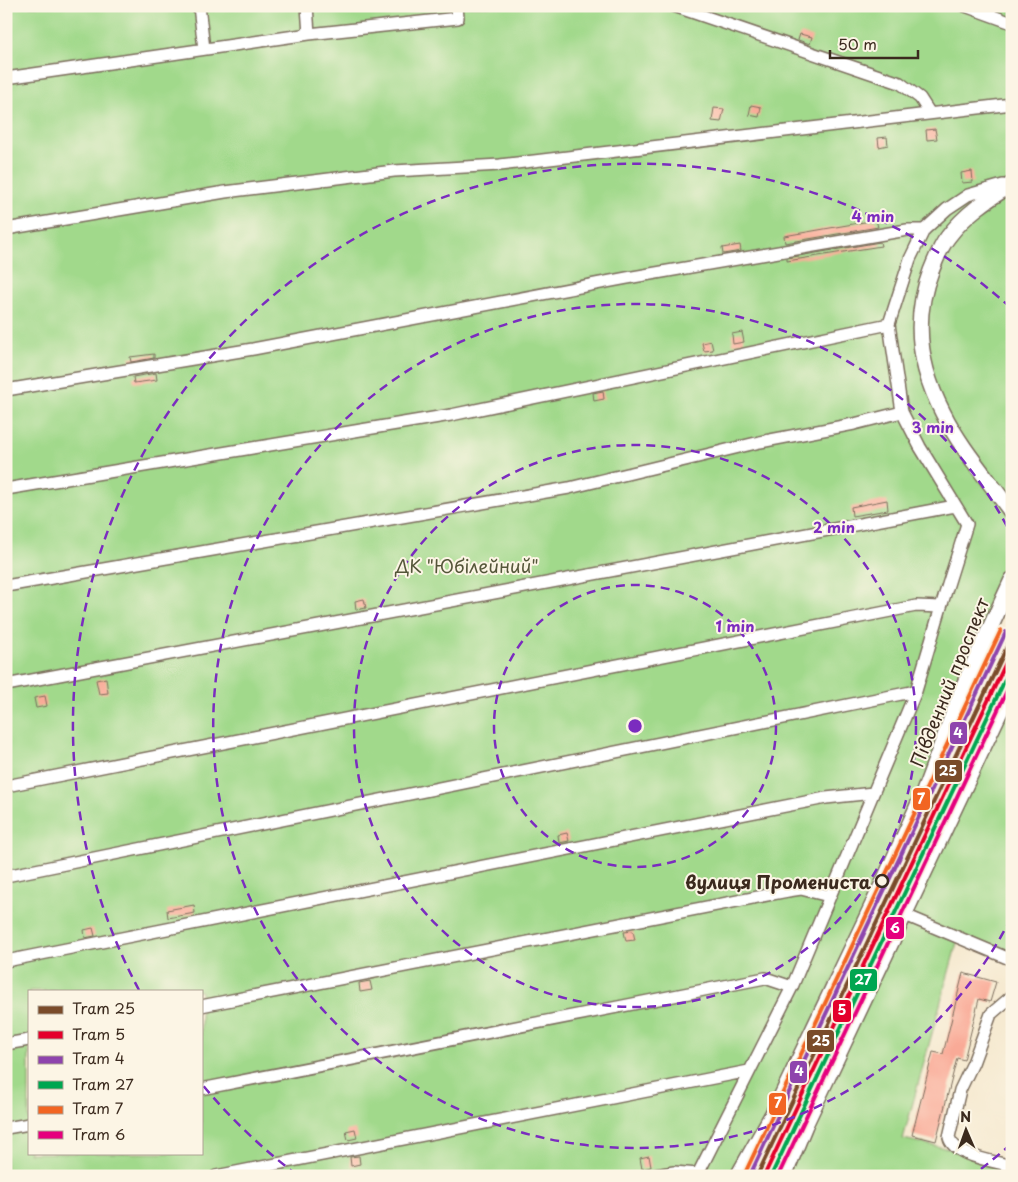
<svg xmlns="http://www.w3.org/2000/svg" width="1018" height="1182" font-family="'Playpen Sans',sans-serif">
<rect width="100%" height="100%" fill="#fcf5e5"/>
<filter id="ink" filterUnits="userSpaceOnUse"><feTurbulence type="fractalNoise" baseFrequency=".02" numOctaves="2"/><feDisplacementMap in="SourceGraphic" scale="10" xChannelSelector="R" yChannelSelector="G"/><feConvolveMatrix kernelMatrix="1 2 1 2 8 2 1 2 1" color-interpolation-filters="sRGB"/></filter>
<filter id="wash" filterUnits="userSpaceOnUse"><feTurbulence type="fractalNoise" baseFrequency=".0096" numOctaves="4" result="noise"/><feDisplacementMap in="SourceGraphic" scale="20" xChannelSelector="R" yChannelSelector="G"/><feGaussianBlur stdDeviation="1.12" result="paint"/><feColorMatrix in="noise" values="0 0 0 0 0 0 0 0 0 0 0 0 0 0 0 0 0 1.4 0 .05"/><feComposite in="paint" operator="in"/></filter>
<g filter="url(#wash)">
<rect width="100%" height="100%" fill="#f6ead1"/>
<path fill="#a1d98b" stroke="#6e8254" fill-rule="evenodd" d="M 6,6 L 1012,6 L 1012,580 L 924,792 L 738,1176 L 6,1176 ZM 29,991 L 201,991 L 201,1153 L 29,1153 Z
M 1012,687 L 1012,960 L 958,939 L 903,1139 L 959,1151 L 1012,1166 L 1012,1176 L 784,1176 Z"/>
<g id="blocks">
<path fill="#f9aa97" d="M 800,34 L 812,37 L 810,44 L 798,40 Z
M 751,105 L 761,107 L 759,117 L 749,115 Z
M 714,108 L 724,109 L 721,122 L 712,121 Z
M 935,129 L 937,139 L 927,140 L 926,130 Z
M 887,137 L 888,145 L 879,147 L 878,138 Z
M 972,171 L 973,182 L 962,183 L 961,173 Z
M 876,220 L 878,227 L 785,243 L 784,236 Z
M 880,242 L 881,246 L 787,261 L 787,258 Z
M 740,245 L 741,251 L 723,254 L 722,248 Z
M 742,332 L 744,342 L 733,344 L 732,334 Z
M 711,341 L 713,350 L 704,351 L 702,343 Z
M 154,354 L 154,358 L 131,362 L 130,357 Z
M 156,373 L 157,380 L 134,383 L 133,377 Z
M 603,391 L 604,399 L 594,401 L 593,393 Z
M 887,500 L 888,510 L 852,516 L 851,507 Z
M 364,599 L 366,608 L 356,610 L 355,601 Z
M 106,678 L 108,693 L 99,694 L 96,680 Z
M 45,696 L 47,706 L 36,708 L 34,698 Z
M 567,833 L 569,841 L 559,843 L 558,835 Z
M 194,905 L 195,913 L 168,918 L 167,910 Z
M 93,928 L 95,936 L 85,938 L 84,930 Z
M 633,931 L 635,940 L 626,941 L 624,932 Z
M 963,973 L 996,982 L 990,1002 L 979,999 L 964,1060 L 957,1058 L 936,1141 L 912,1135 L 933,1052 L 943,1054 Z
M 370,981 L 372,990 L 360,992 L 359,983 Z
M 355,1129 L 357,1138 L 348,1140 L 346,1131 Z
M 359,1156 L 360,1164 L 351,1166 L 350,1157 Z
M 649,1156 L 651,1167 L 642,1169 L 640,1158 Z"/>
</g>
</g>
<g filter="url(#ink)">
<use href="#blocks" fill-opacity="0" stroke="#7c6d5d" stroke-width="1"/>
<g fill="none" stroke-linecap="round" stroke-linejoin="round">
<defs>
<path id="minor" d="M 199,6 L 204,49
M 307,6 L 309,34
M 674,6 L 900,83 L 920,98 L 929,112
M 965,6 L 1012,23
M 6,78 L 309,34 L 458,18 L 457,6
M 6,229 L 225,192 L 394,171 L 500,165 L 1012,104
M 6,390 L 253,349 L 627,278 L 907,230 L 924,230
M 6,489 L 451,415 L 889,324
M 6,586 L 569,488 L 760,442 L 854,424 L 902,412
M 941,607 L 967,524 L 920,447 L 902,412 L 889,324 L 910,259 L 924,230 L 947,209 L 968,195 L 1003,185
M 6,685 L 955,506
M 6,786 L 916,606 L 941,607 L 916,691 L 792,987 L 697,1176
M 6,876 L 916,691
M 905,915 L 1012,960
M 6,961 L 826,798 L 873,793
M 1012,996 L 991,1014 L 973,1063 L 960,1090 L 949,1137 C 953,1156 994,1161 1012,1166
M 201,1006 L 788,891 L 801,889 L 829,896
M 6,1044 L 29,1040
M 201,1089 L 765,978 L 792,987
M 6,1128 L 29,1124
M 216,1176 L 749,1071
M 649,1176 L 674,1172 L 698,1174"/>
<path id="major" d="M 1012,184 C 988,199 965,214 948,237 C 940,247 936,259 931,271 C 912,320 919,367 943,413 C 961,449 989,480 1012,513
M 738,1176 L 775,1110 L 884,881 L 924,792 L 964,685 L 1012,580
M 784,1176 L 805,1125 L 1012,686"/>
</defs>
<use href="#minor" stroke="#7c6d5d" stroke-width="14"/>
<use href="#major" stroke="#7c6d5d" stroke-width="18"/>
<use href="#minor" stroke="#fff" stroke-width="11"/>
<use href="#major" stroke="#fff" stroke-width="15"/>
<defs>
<path id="tram-1" d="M 757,1176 L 1012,636"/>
<path id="tram-2" d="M 764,1176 L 1012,650"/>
<path id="tram-3" d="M 751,1173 L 1006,632"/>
<path id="tram-4" d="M 771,1176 L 1012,665"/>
<path id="tram-5" d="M 746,1171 L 1001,630"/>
<path id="tram-6" d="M 778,1176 L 1012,680"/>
</defs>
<use href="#tram-1" stroke="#fcf5e5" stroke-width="8"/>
<use href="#tram-2" stroke="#fcf5e5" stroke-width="8"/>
<use href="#tram-3" stroke="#fcf5e5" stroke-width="8"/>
<use href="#tram-4" stroke="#fcf5e5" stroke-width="8"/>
<use href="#tram-5" stroke="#fcf5e5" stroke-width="8"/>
<use href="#tram-6" stroke="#fcf5e5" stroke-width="8"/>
<use href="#tram-1" stroke="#7a4b2a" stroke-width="4"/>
<use href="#tram-2" stroke="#e4002b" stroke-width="4"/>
<use href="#tram-3" stroke="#8e44ad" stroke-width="4"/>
<use href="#tram-4" stroke="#00a651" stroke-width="4"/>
<use href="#tram-5" stroke="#f26522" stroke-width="4"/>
<use href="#tram-6" stroke="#e5007d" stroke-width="4"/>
</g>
</g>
<g fill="none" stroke="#7b2cbf" stroke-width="2.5" stroke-dasharray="9 6">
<circle cx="635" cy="726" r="141"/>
<circle cx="635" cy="726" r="281"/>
<path d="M1011 918A422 422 0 1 1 1011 534"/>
<path d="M1011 1144A562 562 0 0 1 973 1175M297 1175A562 562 0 0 1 201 1083M139 990A562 562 0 0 1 1011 308"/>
</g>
<circle fill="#fcf5e5" stroke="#3b2a1e" stroke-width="2.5" cx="882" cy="881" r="6"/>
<g text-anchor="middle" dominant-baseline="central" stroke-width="4" stroke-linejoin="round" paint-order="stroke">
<g font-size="18" fill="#545639" stroke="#fcf5e5">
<text x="467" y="565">ДК "Юбілейний"</text>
</g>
<g font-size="18" fill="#3b2a1e" stroke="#fcf5e5">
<text transform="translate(949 682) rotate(-68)">Південний проспект</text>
</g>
<g font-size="18" font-weight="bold" fill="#3b2a1e" stroke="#fcf5e5" text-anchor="end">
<text x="871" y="881">вулиця Промениста</text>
</g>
</g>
<circle cx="635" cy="726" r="8" fill="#7b2cbf" stroke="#fcf5e5" stroke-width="2.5"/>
<g font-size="15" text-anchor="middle" font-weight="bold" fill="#7b2cbf" stroke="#fcf5e5" stroke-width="4" stroke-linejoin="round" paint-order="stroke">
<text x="873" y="222">4 min</text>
<text x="933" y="433">3 min</text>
<text x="834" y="533">2 min</text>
<text x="735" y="632">1 min</text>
</g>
<g stroke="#fcf5e5" stroke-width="2">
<rect x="949" y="721" width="19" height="24" rx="5" fill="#8e44ad"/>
<rect x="934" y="759" width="29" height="24" rx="5" fill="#7a4b2a"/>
<rect x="912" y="787" width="19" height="24" rx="5" fill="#f26522"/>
<rect x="885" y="916" width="20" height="24" rx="5" fill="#e5007d"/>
<rect x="849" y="968" width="29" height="24" rx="5" fill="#00a651"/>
<rect x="832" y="999" width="20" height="24" rx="5" fill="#e4002b"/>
<rect x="806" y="1029" width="29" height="24" rx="5" fill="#7a4b2a"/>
<rect x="789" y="1060" width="19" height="24" rx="5" fill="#8e44ad"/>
<rect x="768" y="1092" width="19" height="24" rx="5" fill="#f26522"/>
</g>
<g font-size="14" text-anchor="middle" font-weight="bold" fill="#fff">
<text x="958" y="738">4</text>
<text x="948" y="776">25</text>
<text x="921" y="804">7</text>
<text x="895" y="933">6</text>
<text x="863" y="985">27</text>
<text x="842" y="1015">5</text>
<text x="821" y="1046">25</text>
<text x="799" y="1076">4</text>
<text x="778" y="1108">7</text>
</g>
<rect width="1018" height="1182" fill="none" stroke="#fcf5e5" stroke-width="25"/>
<rect x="28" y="990" width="175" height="165" fill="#fcf5e5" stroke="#afa495"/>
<rect x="38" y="1006" width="25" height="8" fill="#7a4b2a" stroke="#afa495"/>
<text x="72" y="1014" font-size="15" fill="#3b2a1e">Tram 25</text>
<rect x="38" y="1031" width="25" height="8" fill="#e4002b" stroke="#afa495"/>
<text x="72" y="1040" font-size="15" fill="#3b2a1e">Tram 5</text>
<rect x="38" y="1056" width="25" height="8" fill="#8e44ad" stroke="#afa495"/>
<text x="72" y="1064" font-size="15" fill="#3b2a1e">Tram 4</text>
<rect x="38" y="1081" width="25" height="8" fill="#00a651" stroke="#afa495"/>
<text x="72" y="1090" font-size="15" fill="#3b2a1e">Tram 27</text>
<rect x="38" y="1106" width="25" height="8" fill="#f26522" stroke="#afa495"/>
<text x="72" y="1114" font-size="15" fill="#3b2a1e">Tram 7</text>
<rect x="38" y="1131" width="25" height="8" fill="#e5007d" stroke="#afa495"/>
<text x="72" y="1140" font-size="15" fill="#3b2a1e">Tram 6</text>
<g transform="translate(966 1130) rotate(358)" stroke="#fcf5e5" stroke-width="4" paint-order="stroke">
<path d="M0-4L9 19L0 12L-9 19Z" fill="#3b2a1e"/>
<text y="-8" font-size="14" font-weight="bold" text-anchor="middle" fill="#3b2a1e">N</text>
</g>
<path d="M830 50v8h88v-8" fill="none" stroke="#3b2a1e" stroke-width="2.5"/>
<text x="838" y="50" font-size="15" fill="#3b2a1e" stroke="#fcf5e5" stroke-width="4" paint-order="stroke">50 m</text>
</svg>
